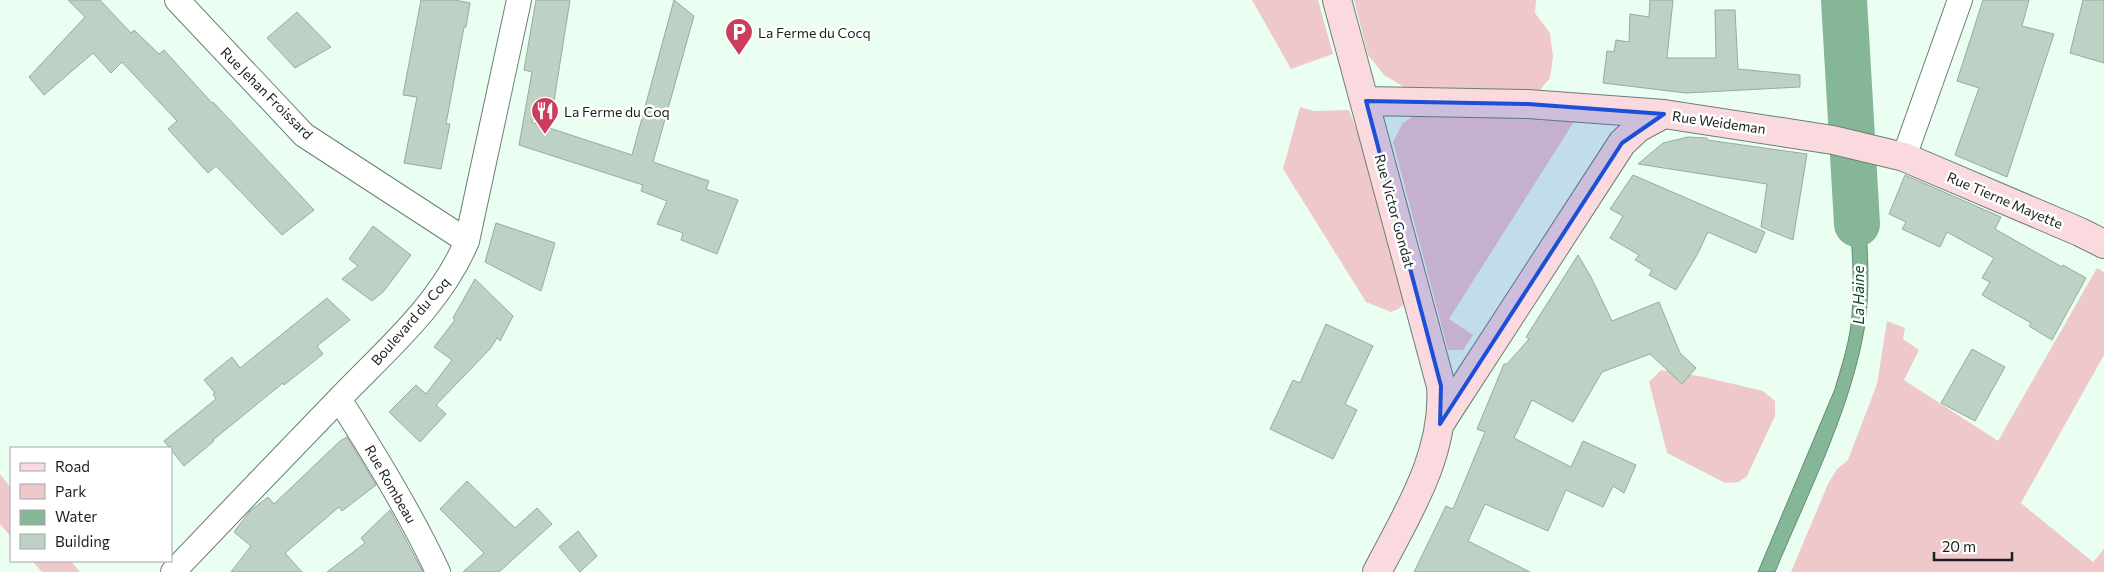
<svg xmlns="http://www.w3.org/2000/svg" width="2104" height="572" font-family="Commissioner,sans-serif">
<rect width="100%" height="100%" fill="#eafff1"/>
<path fill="#efc8cb" d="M 1252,0 L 1318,0 L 1333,54 L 1291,69 Z
M 1354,0 L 1536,0 L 1535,13 L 1550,33 L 1553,57 L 1550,78 L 1528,104 L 1404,87 L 1384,75 L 1368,55 Z
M 1300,107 L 1314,111 L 1349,110 L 1414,284 C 1410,298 1406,307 1391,312 L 1366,302 L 1283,169 Z
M 1415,115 L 1575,120 L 1449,319 L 1473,335 L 1463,350 L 1448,350 L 1393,142 L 1403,123 Z
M 2097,268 L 2104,272 L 2104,355 L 2021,503 L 2093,562 L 2104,549 L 2104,572 L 1791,572 L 1828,484 L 1837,469 L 1848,460 L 1877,384 L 1887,321 L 1905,328 L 1903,339 L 1919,350 L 1904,380 L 1998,441 Z
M 1661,370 L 1704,377 L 1763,391 L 1775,401 L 1775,416 L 1747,476 L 1739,482 L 1725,483 L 1667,453 L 1649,382 Z
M 0,474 L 11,488 L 11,537 L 0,524 Z
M 32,561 L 71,561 L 80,572 L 42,572 Z"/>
<path fill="#85b697" stroke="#658972" d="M 1844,160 L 1861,162 C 1864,217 1873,275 1864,330 C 1850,411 1807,495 1775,572 L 1758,572 L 1835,389 C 1841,368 1848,347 1851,325 C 1857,270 1849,215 1844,160 Z"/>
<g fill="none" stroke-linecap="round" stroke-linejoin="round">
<path stroke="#85b697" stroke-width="46" d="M 1844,0 L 1857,224"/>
</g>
<path fill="#bdd2c4" stroke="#97ab9e" d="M 68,0 L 100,0 L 131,33 L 134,30 L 159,54 L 164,50 L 212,103 L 213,102 L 314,210 L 282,235 L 216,166 L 208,173 L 168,129 L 177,121 L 122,62 L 111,73 L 93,53 L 44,95 L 29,77 L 85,17 Z
M 421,0 L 455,0 L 470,3 L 466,27 L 464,27 L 446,124 L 450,124 L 441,169 L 404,163 L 417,97 L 403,95 Z
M 536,0 L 570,0 L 554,101 L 531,122 L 632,155 L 674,0 L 694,16 L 653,162 L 709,181 L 706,189 L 738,200 L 717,254 L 681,240 L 683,233 L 657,224 L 667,201 L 641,191 L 643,185 L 519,145 L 532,72 L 524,70 Z
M 1650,0 L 1673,0 L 1667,58 L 1716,58 L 1715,10 L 1735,10 L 1738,69 L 1800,75 L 1800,87 L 1686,93 L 1603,83 L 1607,51 L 1614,52 L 1616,40 L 1629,42 L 1630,14 L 1649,17 Z
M 1983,0 L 2029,0 L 2022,26 L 2054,34 L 2007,177 L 1955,155 L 1979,88 L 1957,81 Z
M 2083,0 L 2104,0 L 2104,63 L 2070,53 Z
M 297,12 L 331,47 L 295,68 L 267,38 Z
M 1688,137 L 1707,138 L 1707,140 L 1807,154 L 1793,240 L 1761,227 L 1767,184 L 1638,164 L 1663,143 Z
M 1633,175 L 1765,232 L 1756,253 L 1708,232 L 1697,255 L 1676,290 L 1649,275 L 1652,270 L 1635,260 L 1639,255 L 1610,238 L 1623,216 L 1610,209 Z
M 1905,175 L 2001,217 L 1995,229 L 2062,267 L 2063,265 L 2086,278 L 2052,340 L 2029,326 L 2031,323 L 1982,295 L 1990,282 L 1982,278 L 1994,258 L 1947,232 L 1940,247 L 1902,229 L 1906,222 L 1889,214 Z
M 496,223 L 555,243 L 541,291 L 485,262 Z
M 373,226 L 411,255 L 384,291 L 372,301 L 342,279 L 358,266 L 349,259 Z
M 1578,255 L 1591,277 L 1612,321 L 1659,302 L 1680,353 L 1696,368 L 1682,384 L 1650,354 L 1602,372 L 1573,422 L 1532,400 L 1514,438 L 1571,467 L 1583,441 L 1636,465 L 1624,493 L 1613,486 L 1603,507 L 1566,490 L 1548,531 L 1485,504 L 1468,541 L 1530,572 L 1414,572 L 1446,506 L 1453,509 L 1485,432 L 1477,429 L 1504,364 L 1507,364 L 1529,339 L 1526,337 Z
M 475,279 L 513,316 L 500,341 L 497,338 L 490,349 L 436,405 L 446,414 L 420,442 L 389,412 L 416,385 L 426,394 L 452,360 L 434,347 L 455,320 L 453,318 Z
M 327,298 L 350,320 L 317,346 L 323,354 L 284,385 L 283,383 L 213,440 L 214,441 L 184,466 L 164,441 L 216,399 L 213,394 L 215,393 L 204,380 L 232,357 L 240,368 Z
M 1326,324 L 1373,346 L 1345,404 L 1357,410 L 1333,459 L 1270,429 L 1293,380 L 1300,383 Z
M 1972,349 L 2005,367 L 1975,421 L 1941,403 Z
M 347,437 L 376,485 L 342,511 L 339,507 L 285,553 L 302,572 L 231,572 L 251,546 L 234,532 L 250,511 L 268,497 L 274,504 L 340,441 Z
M 467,481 L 515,528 L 537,508 L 552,524 L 499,572 L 463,572 L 484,553 L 440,509 Z
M 390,510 L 423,572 L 327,572 L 365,543 L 361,538 Z
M 578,531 L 597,556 L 580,572 L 559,547 Z"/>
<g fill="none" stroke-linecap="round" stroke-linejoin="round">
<defs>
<path id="street" d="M 177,0 L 304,135 L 467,241
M 1904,157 L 1960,0
M 339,399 C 375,455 410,512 438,572
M 173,572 C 228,514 283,457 339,399 C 385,351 441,304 467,241 L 519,0"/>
<path id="secondary" d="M 1337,0 L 1441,386 C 1446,454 1407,514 1377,572
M 1366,101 L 1528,104 L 1664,114 L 1833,140 L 1904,157 L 2080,232 L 2104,244
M 1441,422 L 1622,143 L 1638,128 L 1664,114"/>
</defs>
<use href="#street" stroke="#6c7f72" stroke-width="26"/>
<use href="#secondary" stroke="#6c7f72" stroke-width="30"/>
<use href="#street" stroke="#fff" stroke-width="24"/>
<use href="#secondary" stroke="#fbdadf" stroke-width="28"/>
</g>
<path fill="#1d4ed8" fill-opacity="0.2" stroke="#1d4ed8" stroke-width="4" stroke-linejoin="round" d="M 1366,101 L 1528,104 L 1664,114 L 1622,143 L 1440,424 L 1441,386 Z"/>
<defs>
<symbol id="parking-pin" viewBox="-11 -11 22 30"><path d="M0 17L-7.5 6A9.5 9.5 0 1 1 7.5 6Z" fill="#cc3c5c" stroke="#fff"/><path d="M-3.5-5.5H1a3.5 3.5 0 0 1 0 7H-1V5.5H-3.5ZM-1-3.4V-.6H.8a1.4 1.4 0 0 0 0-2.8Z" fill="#fff"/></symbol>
<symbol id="restaurant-pin" viewBox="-11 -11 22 30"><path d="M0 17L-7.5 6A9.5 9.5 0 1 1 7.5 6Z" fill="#cc3c5c" stroke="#fff"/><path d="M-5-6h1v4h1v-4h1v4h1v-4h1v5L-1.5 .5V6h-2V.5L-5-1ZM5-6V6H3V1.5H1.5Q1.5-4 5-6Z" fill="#fff"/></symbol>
</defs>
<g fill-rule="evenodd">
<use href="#parking-pin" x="723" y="16" width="32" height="43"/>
<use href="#restaurant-pin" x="529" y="95" width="32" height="43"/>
</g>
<g text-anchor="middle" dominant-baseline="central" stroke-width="5" stroke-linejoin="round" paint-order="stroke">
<g font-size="14" fill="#19211c" stroke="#fff" text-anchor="start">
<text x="758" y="32">La Ferme du Cocq</text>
<text x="564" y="111">La Ferme du Coq</text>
</g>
<g font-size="14" fill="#19211c" stroke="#fff">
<text transform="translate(267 93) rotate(45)">Rue Jehan Froissard</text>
<text transform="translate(1719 122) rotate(8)">Rue Weideman</text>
<text transform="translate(2005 200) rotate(23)">Rue Tierne Mayette</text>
<text transform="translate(1395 211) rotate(75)">Rue Victor Gondat</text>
<text transform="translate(410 321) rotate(-49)">Boulevard du Coq</text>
<text transform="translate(391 484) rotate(60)">Rue Rombeau</text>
</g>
<g font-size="15" font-style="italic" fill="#09472a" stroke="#fff">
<text transform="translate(1858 295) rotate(-90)">La Haine</text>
</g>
</g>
<rect x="10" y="447" width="162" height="115" fill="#ffffff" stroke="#a3a6a4"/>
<rect x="20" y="463" width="25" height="8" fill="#fbdadf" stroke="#a3a6a4"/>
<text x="55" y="472" font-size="15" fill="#19211c">Road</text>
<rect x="20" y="484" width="25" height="15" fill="#efc8cb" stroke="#a3a6a4"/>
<text x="55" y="497" font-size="15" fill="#19211c">Park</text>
<rect x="20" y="510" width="25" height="15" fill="#85b697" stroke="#a3a6a4"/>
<text x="55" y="522" font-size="15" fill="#19211c">Water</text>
<rect x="20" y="534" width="25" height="15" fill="#bdd2c4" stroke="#a3a6a4"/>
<text x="55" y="547" font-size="15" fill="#19211c">Building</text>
<path d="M1934 552v8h78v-8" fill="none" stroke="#19211c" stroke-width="2.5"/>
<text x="1942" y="552" font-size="15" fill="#19211c" stroke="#ffffff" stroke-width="4" paint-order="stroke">20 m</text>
</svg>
